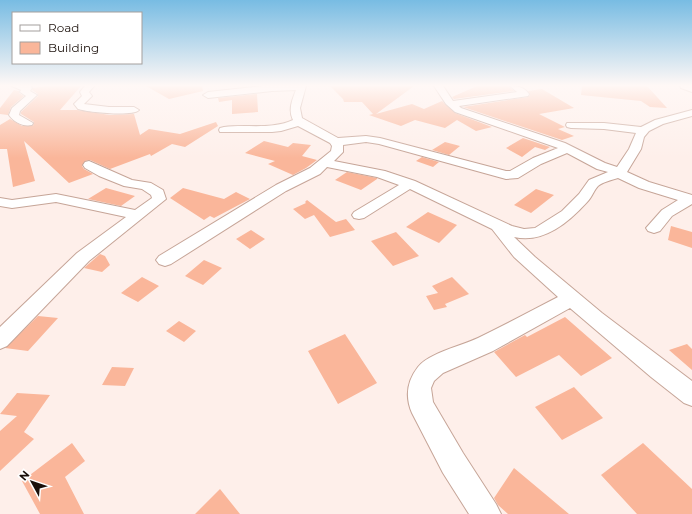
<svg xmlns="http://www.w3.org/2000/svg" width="692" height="514" font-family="Montserrat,sans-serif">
<rect width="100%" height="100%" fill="#feefea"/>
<path fill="#fab69a" d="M 45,86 L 81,86 L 60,110 L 77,110 L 110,115 L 134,114 L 140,135 L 149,129 L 180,134 L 216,122 L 218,126 L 185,147 L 172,144 L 151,156 L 150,154 L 110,169 L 90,160 L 85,161 L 82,166 L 84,169 L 93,174 L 69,183 L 24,141 L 35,181 L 13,187 L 7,149 L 0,149 L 0,125 L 10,119 L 22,126 L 33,126 L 34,122 L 21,114 L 21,112 L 38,96 L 38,94 L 32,90 L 33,88 Z
M 146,86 L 202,86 L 203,91 L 169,99 Z
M 330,86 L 414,86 L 376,114 L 412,104 L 424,109 L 442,101 L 455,113 L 492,127 L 476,131 L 457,120 L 445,128 L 415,120 L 401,126 L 369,115 L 373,114 L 362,102 L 344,102 L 343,99 Z
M 477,86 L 508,86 L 514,91 L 454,99 L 452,97 Z
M 582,86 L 647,86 L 667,108 L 650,107 L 641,101 L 581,95 Z
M 542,89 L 574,108 L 539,114 L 565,127 L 558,129 L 574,136 L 562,140 L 463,107 L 528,97 L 530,95 L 528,91 Z
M 14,90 L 19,91 L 19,93 L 24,96 L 11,107 L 8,115 L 0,114 L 0,108 Z
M 257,94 L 258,112 L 232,114 L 232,100 L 219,102 L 218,98 Z
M 523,138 L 550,147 L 545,150 L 535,147 L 522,157 L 506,148 Z
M 264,141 L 288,147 L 293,143 L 311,145 L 302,156 L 317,160 L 306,168 L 293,175 L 268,164 L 275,161 L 245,153 Z
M 445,142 L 460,146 L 449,155 L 432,150 Z
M 422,157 L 439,162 L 433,167 L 416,161 Z
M 347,172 L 377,178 L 377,179 L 361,190 L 335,180 Z
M 106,188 L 135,196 L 121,206 L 88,199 Z
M 183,188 L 224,199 L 236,192 L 250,199 L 214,218 L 210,216 L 204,220 L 170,198 Z
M 536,189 L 554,195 L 531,213 L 514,205 Z
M 307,200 L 336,222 L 346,219 L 355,230 L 330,237 L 314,215 L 305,219 L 293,209 L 306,203 L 305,202 Z
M 428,212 L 457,225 L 439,243 L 406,227 Z
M 671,226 L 692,232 L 692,248 L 668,240 Z
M 251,230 L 265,239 L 250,249 L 236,239 Z
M 396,232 L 419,256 L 393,266 L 371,241 Z
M 100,254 L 105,256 L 110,265 L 102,272 L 84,268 Z
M 204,260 L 222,268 L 203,285 L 185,276 Z
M 142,277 L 159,286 L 138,302 L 121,293 Z
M 452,277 L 469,294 L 445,304 L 447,307 L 434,310 L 426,296 L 438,293 L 432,286 Z
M 38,316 L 58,318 L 28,351 L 5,348 Z
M 565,317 L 612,358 L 581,376 L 559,355 L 516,377 L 494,352 L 525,335 L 527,337 Z
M 179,321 L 196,331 L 184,342 L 166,331 Z
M 345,334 L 377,383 L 338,404 L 308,351 Z
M 687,344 L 692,349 L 692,370 L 669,350 Z
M 112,367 L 134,368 L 125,386 L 102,385 Z
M 574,387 L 603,418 L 562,440 L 535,407 Z
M 17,393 L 50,395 L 24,432 L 34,439 L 0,471 L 0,431 L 17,416 L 0,414 Z
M 72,443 L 85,461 L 65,477 L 84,514 L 40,514 L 22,481 Z
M 643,443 L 692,489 L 692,514 L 637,514 L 601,475 Z
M 514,468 L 569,514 L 508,514 L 498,505 L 494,498 Z
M 220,489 L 240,514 L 195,514 Z"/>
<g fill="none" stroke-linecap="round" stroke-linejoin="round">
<defs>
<path id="minor" d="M 12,86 L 31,86 L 32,88 L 30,91 L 37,95 L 20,111 L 19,115 L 33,123 L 32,125 C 23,127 14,122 9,115 L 12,108 L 26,96 L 20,92 L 21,90 Z
M 85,86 L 94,86 L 89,92 L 92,96 L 84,104 L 109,107 L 134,107 L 139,110 C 132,117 88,112 78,109 L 74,104 L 82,96 L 80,92 Z
M 263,86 L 306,86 L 300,108 L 302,118 L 338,138 L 366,136 L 380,138 L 506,171 L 510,171 L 533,158 L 558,148 L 455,112 L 446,104 L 434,86 L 443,86 L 453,101 L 517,92 L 510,86 C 518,86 524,87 529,94 L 528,96 L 459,106 L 461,108 L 565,143 L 605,163 L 617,167 L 629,149 L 636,133 L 604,129 L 571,128 L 567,127 L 566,125 L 567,123 L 604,123 L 641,127 L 655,120 L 692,110 L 692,116 L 663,124 L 649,131 L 644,137 L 641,149 L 627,172 L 649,182 L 692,195 L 692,204 L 672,216 L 660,231 L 654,233 L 648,231 L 646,228 L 662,210 L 678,200 L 639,188 L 618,178 C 612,180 603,182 598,186 C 594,190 592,197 588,201 C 569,222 544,244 514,237 L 535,257 L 602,313 L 692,381 L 692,406 L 684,403 L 651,377 L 570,308 L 493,351 L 443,373 L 434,381 L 431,388 L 433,402 L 463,453 L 496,504 L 501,514 L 469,514 L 443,473 L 412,413 C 405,397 407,381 418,367 C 429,353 461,346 478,338 C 505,325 531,311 558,297 L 514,257 L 492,229 L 410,189 L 364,218 L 359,219 L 354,218 L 352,215 L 354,212 L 399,185 L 377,177 L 327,167 L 320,174 L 286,191 L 171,264 L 165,266 L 159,264 L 156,260 L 159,256 L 276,185 L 310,168 L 331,151 L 332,146 L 330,143 L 298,126 L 281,131 L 272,132 L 220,132 L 219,130 L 220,128 L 224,127 C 247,124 272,130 293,120 C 288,110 292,100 296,90 L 272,91 L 208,98 L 203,95 L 208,92 ZM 366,142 L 379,144 L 506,179 L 518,178 L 541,164 L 567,153 L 597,169 L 608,172 L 589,180 L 579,194 L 562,211 L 535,228 L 524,229 L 512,226 L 415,181 L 385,171 L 334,161 L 343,152 L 343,145 Z
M 680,86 L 692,86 L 692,92 L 681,88 Z
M 89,161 L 132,180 L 151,183 L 163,190 L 166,199 L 89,261 L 7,346 L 0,349 L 0,327 L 77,253 L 126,217 L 56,202 L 12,208 L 0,206 L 0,198 L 12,200 L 56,194 L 135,210 L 152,198 L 151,195 L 142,189 L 124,186 L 99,176 L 85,168 L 83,165 L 85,162 Z"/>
</defs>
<use href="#minor" stroke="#c6a598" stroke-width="2"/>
<use href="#minor" fill="#fff" fill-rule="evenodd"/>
</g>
<linearGradient id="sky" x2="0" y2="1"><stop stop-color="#78bce3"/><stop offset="0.54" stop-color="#fff8f6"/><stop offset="1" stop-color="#fff8f6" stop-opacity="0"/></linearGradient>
<rect width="692" height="158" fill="url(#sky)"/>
<rect x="12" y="12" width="130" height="52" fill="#ffffff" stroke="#a49f9d"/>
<rect x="20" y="25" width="20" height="6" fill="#ffffff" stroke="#a49f9d"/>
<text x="48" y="32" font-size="12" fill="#1b100b">Road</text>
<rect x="20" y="42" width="20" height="12" fill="#fab69a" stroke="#a49f9d"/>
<text x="48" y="52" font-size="12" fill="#1b100b">Building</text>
<g transform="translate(32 482) rotate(310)" stroke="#ffffff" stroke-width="3" paint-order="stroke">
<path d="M0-3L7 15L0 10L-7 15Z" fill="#1b100b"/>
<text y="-6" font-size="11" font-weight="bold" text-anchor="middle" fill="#1b100b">N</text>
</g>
</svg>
